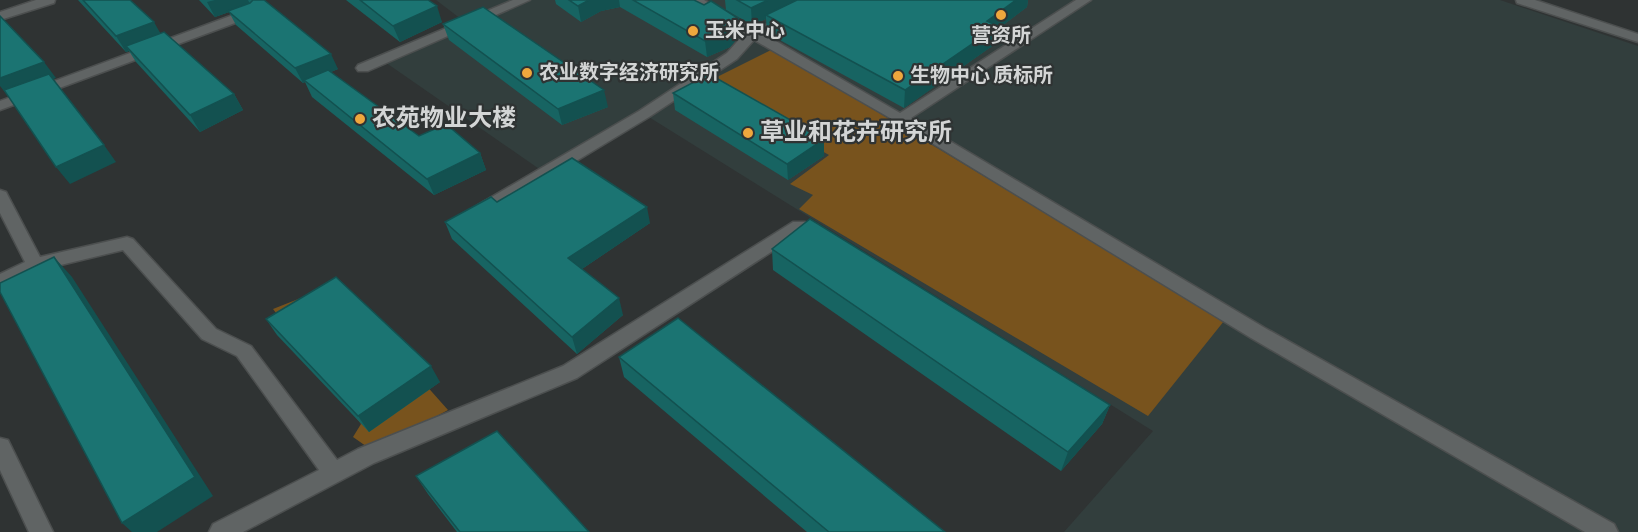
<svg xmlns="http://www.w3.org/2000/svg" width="1638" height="532" font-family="'Alegreya Sans','Noto Sans SC',sans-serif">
<rect width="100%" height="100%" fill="#2f3333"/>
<path fill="#323e3d" d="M 436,0 L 1500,0 L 1638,46 L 1638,532 L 1064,532 L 1153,431 L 644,114 L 545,173 L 382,60 L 461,19 Z"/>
<path fill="#78531d" d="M 773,49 L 1224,321 L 1148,416 L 799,209 L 813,195 L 790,184 L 829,155 L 703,84 Z
M 336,284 L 448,410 L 373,451 L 353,437 L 361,424 L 273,309 Z"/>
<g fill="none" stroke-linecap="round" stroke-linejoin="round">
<defs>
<path id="minor" d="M 36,0 L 55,0 L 54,3 L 0,20 L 0,12 Z
M 513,0 L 530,0 L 368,71 L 358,71 L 356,68 L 358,65 Z
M 689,0 L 704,0 L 752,28 L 763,24 L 768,25 L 770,28 L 762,33 L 900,113 L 1076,0 L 1091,0 L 911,118 L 1265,328 L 1614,524 L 1618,532 L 1585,532 L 1251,338 L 904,126 L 754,40 L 737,59 L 649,117 L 490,213 L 478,213 L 476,209 L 478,205 L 639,111 L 727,53 L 744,34 Z
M 1516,0 L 1535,0 L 1638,34 L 1638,42 L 1517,3 Z
M 252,8 L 257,9 L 259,12 L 257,15 L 0,110 L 0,101 Z
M 0,190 L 6,192 L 8,196 L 40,257 L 127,237 L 133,239 L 216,329 L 251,346 L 337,460 L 358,449 L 563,366 L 793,222 L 805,222 L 808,226 L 805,230 L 577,378 L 374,463 L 243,532 L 209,532 L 213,524 L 319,470 L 237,356 L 202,339 L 123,250 L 40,270 L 0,289 L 0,274 L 25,262 L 0,213 Z
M 0,438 L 8,440 L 53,532 L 29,532 L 0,470 Z"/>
</defs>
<use href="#minor" stroke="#4c4f4f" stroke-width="3"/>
<use href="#minor" fill="#606464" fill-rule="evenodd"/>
</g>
<path fill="#176462" d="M 78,0 L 130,0 L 160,33 L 234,94 L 243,110 L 200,132 L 136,62 L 129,51 L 126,52 Z
M 199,0 L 264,0 L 338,69 L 331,72 L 419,136 L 480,153 L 486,170 L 434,195 L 312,97 L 305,82 L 303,83 L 236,25 L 229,12 L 215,17 Z
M 346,0 L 428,0 L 442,22 L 400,42 Z
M 555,0 L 694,0 L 704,5 L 739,19 L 741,34 L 730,47 L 707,57 L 620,7 L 601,11 L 581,22 L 556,4 Z
M 725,0 L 1028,0 L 1027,7 L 998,29 L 995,44 L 904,108 L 767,33 L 766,19 L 752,25 L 726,10 Z
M 443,24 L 608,107 L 562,125 L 449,40 Z
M 673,93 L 824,139 L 824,156 L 788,180 L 675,110 Z
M 497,202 L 650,223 L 582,269 L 623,315 L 577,354 L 452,239 L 445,222 Z
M 772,249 L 1110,405 L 1102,424 L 1061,471 L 773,270 Z
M 266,319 L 440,382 L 369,432 L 277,335 Z
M 619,357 L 945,532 L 807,532 L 624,377 Z
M 416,476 L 589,532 L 457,532 L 428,494 Z"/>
<path fill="#135150" d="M 215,0 L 248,0 L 251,6 L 228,11 L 229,12 L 215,17 L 207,2 Z
M 589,0 L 619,0 L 620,7 L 601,11 L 581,22 L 578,6 Z
M 768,0 L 805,0 L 766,15 L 766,19 L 752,25 L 751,8 Z
M 1016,0 L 1028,0 L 1027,7 L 998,29 L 995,44 L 904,108 L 905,90 L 987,21 Z
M 437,6 L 442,22 L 400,42 L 393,26 Z
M 739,19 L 741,34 L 730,47 L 707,57 L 705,41 Z
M 154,22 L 163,38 L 126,46 L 129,51 L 126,52 L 116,36 Z
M 331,54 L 338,69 L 306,82 L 304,80 L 305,82 L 303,83 L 295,68 Z
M 44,62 L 56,78 L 8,96 L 0,86 L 0,78 Z
M 604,90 L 608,107 L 562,125 L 558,109 Z
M 234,94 L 243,110 L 200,132 L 190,115 Z
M 824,139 L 824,156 L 788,180 L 787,164 Z
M 104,145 L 116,162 L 70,184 L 56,167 Z
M 480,153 L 486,170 L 434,195 L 427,179 Z
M 647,207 L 650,223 L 573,275 L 568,258 Z
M 54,257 L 72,277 L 213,496 L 157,532 L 132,532 L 122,523 Z
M 619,298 L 623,315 L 577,354 L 572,337 Z
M 431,366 L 440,382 L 369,432 L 358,416 Z
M 1110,405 L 1102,424 L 1061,471 L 1068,452 Z"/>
<path fill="#1b7472" stroke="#135150" stroke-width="1.5" d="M 83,0 L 130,0 L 154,22 L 116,36 Z
M 253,0 L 264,0 L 331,54 L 295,68 L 228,11 L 250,3 Z
M 360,0 L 428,0 L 437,6 L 393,26 Z
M 569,0 L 589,0 L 578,6 Z
M 633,0 L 694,0 L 704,5 L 711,1 L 739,19 L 728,31 L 705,41 Z
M 737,0 L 768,0 L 751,8 Z
M 797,0 L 1016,0 L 987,21 L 998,26 L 905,90 L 766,15 Z
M 483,7 L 604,90 L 558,109 L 443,24 Z
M 0,16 L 44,62 L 0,78 Z
M 164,32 L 234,94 L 190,115 L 126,46 Z
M 328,70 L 419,136 L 446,124 L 480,153 L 427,179 L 304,80 Z
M 49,74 L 104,145 L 56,167 L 4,90 Z
M 709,74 L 824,139 L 787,164 L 673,93 Z
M 572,158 L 647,207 L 568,258 L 619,298 L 572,337 L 445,222 L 491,197 L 497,202 Z
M 810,219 L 1110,405 L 1068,452 L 772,249 Z
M 54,257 L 195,477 L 122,523 L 0,292 L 0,283 Z
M 336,277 L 431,366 L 358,416 L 266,319 Z
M 678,318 L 945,532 L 829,532 L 619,357 Z
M 497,431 L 589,532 L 460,532 L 416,476 Z"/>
<g fill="#efa73d" stroke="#2f3333" stroke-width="2">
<circle cx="1001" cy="15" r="6"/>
<circle cx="693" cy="31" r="6"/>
<circle cx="527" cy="73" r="6"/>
<circle cx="898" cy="76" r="6"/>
<circle cx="360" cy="119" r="6"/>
<circle cx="748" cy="133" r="6"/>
</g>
<g text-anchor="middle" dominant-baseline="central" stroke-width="4.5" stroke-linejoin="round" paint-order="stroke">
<g font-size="20" font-weight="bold" fill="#d3d5d5" stroke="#2f3333" text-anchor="start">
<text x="705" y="31">玉米中心</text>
<text x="1001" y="36" text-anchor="middle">营资所</text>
<text x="539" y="73">农业数字经济研究所</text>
<text x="910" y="76">生物中心 质标所</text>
</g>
<g font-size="24" font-weight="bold" fill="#d3d5d5" stroke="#2f3333" text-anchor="start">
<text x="372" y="119">农苑物业大楼</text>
<text x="760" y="133">草业和花卉研究所</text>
</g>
</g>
</svg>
